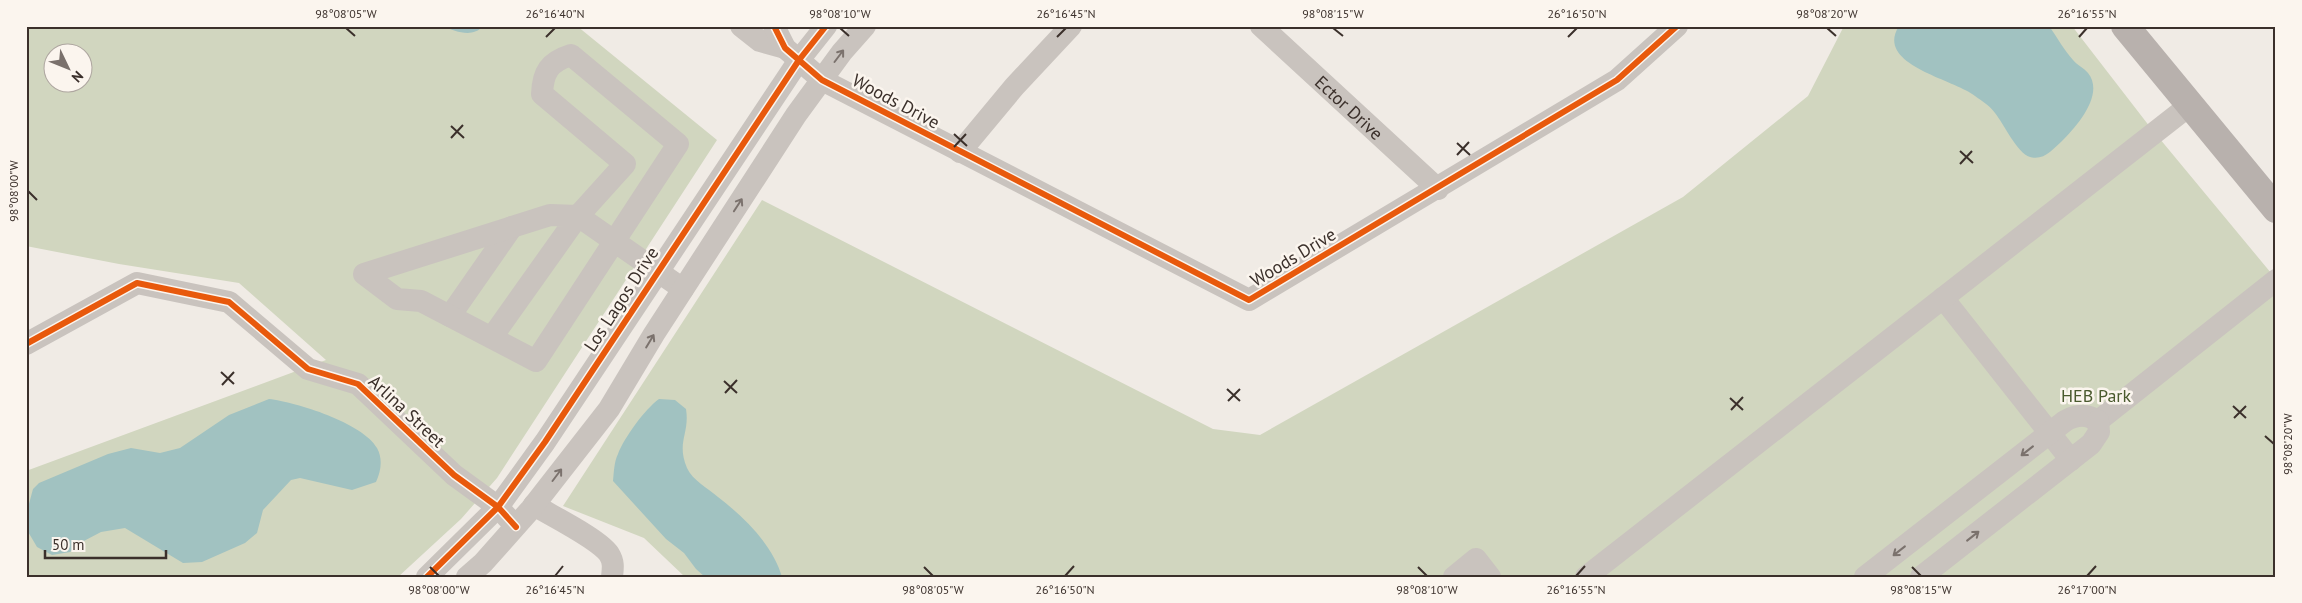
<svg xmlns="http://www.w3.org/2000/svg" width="2302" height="603" font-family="'PT Sans',sans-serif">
<rect width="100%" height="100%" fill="#f0ebe5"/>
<path fill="#d1d6bf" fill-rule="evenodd" d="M 26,26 L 577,26 L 717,140 L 497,478 L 461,519 L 398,577 L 26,577 L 26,471 L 326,360 L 239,283 L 119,264 L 26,246 ZM 52,52 L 82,52 L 82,82 L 52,82 Z
M 1844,26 L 2072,26 L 2150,127 L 2276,279 L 2276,577 L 685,577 L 644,538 L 563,506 L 762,200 L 1213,429 L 1260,435 L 1683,197 L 1808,96 Z"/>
<path fill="#a1c2c1" d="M 443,26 L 483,26 C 473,38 456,32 443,26 Z
M 1899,26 L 2049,26 C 2057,37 2064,50 2073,60 C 2077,65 2084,68 2088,73 C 2105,94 2077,126 2062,141 C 2053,149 2044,161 2030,157 C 2017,153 2004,124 1995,113 C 1990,106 1982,101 1975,96 C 1954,79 1874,65 1899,26 Z
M 269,399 C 296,402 363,423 377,448 C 383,459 381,471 376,482 L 352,490 L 300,478 L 291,480 L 263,510 L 257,533 L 245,543 L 202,562 L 183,563 L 125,528 L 101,532 L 80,543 L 70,552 L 52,555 L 37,547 L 27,530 L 26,515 L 33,489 L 39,483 L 108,454 L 131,448 L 160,453 L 180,448 L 229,415 Z
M 659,399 L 675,400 L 686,409 C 690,434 676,442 687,468 C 692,480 709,489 718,497 C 744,517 773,545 782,577 L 705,577 L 696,569 L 684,553 L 666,539 L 613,481 C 614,472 614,462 618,454 C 624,438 645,409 659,399 Z"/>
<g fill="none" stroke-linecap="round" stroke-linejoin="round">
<g stroke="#c9c3be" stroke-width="22">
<path d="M 741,26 L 760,41 L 785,48"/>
<path d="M 774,26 L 785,48 L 822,80 L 1249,300 L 1617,80 L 1677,26"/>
<path id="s1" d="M 1261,26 L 1438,189"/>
<path d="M 960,152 L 1014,87 L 1071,26"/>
<path d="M 1943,298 L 2071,460"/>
<path d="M 450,316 L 512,227"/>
<path d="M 492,337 L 578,216 L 625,164 L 542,94 C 543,72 549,62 571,55 L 678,144 L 536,361 L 421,301 L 397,299 L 364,274 L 550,215 L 578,216 L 683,289"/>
<path d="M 26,344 L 137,283 L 229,302 L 308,369 L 358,384 L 454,475 L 498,507 L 508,518"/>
<path d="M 2098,421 L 2276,280"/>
<path d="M 534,505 C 552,516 599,539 609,554 C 614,562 613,568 612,577"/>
<path d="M 427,577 L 498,507 L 545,442 L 799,60 L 826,26"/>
<path d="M 467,577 L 483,563 L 531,509 L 609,409 L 654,334 L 796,115 L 842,52 L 865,26"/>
<path d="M 1454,577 L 1476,559 L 1490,577"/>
<path d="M 1586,577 L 2190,105"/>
<path d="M 1865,577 L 2065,421 C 2077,414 2087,414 2098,421"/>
<path d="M 1921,577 L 2091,444 L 2099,432 L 2098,421"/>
</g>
<path stroke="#b8b1ad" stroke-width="28" d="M 2125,26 L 2276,209"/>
<defs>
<path id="cycleway" d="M 774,26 L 785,48 L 822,80 L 1249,300 L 1617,80 L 1677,26
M 26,344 L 137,283 L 229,302 L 308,369 L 358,384 L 454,475 L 498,507 L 516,527
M 427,577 L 498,507 L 545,442 L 799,60 L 826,26"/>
</defs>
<use href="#cycleway" stroke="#fbf5ee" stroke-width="9"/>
<use href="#cycleway" stroke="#e8590c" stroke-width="6"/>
</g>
<defs><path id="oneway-shaft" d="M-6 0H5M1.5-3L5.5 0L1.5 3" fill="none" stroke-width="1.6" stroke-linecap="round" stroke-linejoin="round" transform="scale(1.25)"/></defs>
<g stroke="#7b726d">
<use href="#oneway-shaft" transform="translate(839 56) rotate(-53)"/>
<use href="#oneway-shaft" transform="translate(738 205) rotate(-57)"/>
<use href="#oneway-shaft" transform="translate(650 341) rotate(-59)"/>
<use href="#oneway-shaft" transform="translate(2027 451) rotate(142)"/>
<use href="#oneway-shaft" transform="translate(557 475) rotate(-53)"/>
<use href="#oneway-shaft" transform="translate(1973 536) rotate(-38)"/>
<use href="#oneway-shaft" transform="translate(1899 551) rotate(142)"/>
</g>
<path fill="none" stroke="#3b302b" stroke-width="2" d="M 346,28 L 355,36M 840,28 L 849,36M 1333,28 L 1343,36M 1827,28 L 1836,36M 546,37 L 555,28M 1057,37 L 1066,28M 1568,37 L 1577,28M 2079,37 L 2087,28M 451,126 L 464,138M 954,134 L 967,146M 451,138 L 463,125M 1457,143 L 1470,155M 954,147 L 966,134M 1960,151 L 1973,163M 1457,155 L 1469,142M 1960,164 L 1972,151M 28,191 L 37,200M 221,372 L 234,384M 724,381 L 737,393M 222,385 L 234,372M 1227,389 L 1240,401M 725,393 L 737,380M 1730,398 L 1743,410M 1228,401 L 1240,389M 2233,406 L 2246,418M 1731,410 L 1743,397M 2234,418 L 2246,406M 2265,436 L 2274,444M 430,567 L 439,576M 924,567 L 933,576M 1418,567 L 1427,576M 1912,567 L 1921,576M 555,576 L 563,566M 1065,576 L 1074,566M 1576,576 L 1585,566M 2087,576 L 2096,566"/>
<g text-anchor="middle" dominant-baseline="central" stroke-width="5" stroke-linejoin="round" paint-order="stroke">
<g font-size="18" fill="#3b302b" stroke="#fbf5ee">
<text transform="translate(896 101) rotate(28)">Woods Drive</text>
<text stroke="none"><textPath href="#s1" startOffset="120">Ector Drive</textPath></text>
<text transform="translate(1293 257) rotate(-31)">Woods Drive</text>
<text transform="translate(621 299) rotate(-57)">Los Lagos Drive</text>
<text transform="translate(407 411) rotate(43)">Arlina Street</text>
</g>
<g font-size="18" fill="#4a5a2e" stroke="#fbf5ee">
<text x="2096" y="395">HEB Park</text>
</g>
</g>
<rect width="2302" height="603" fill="none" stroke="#fbf5ee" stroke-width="55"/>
<g transform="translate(68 68) rotate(133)"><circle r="24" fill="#fbf5ee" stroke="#aea6a0"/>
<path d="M0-4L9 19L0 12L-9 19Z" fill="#7a716c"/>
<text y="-8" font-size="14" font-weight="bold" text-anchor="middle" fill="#3b302b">N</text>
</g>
<path d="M45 550v8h121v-8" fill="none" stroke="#3b302b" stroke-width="2.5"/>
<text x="52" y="550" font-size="15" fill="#3b302b" stroke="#fbf5ee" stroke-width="4" paint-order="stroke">50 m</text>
<rect x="28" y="28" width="2246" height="548" fill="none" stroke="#3b302b" stroke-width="2"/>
<g font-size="12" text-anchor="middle" fill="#3b302b">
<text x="346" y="18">98°08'05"W</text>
<text x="555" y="18">26°16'40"N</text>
<text x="840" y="18">98°08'10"W</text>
<text x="1066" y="18">26°16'45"N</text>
<text x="1333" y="18">98°08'15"W</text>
<text x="1577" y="18">26°16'50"N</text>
<text x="1827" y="18">98°08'20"W</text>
<text x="2087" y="18">26°16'55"N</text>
<text transform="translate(14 191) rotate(-90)" y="4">98°08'00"W</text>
<text transform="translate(2288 444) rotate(-90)" y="4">98°08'20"W</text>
<text x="439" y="594">98°08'00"W</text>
<text x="555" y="594">26°16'45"N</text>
<text x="933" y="594">98°08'05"W</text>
<text x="1065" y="594">26°16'50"N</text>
<text x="1427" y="594">98°08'10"W</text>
<text x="1576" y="594">26°16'55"N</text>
<text x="1921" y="594">98°08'15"W</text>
<text x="2087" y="594">26°17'00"N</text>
</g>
</svg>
